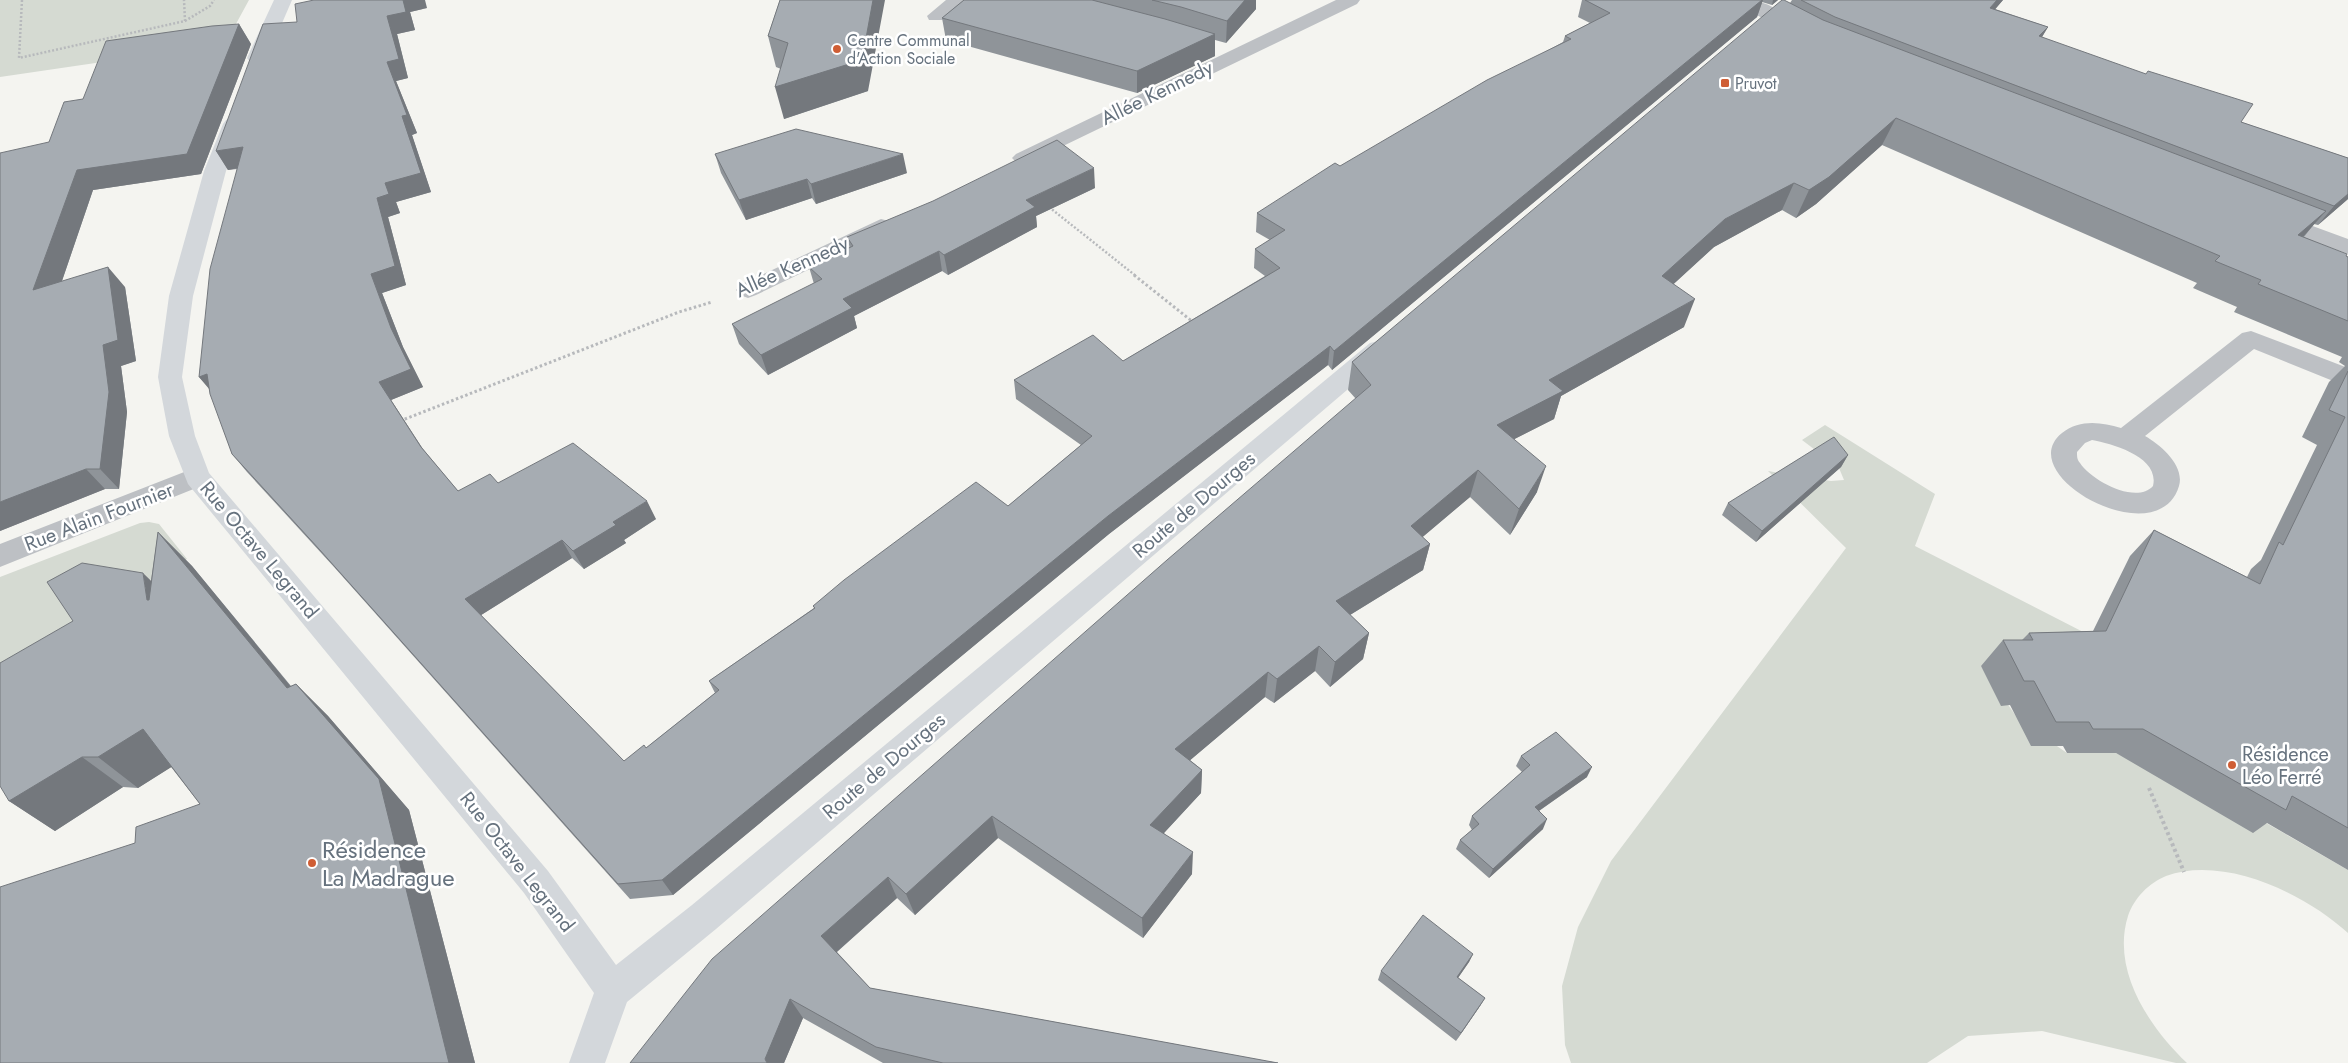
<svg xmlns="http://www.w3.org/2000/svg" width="2348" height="1063" font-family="Jost,sans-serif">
<rect width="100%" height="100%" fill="#f4f4f0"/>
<path fill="#d5dad2" d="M 0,0 L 249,0 L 225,44 L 0,77 Z
M 1825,425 L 1935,494 L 1915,546 L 2091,636 L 1981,666 L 2018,719 L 2067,753 L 2116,753 L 2259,819 L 2348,870 L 2348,933 C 2305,894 2225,855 2166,876 C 2149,883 2134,898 2128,916 C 2111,970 2149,1027 2187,1063 L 2176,1063 L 2042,1031 L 1968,1036 L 1927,1063 L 1571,1063 L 1565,1045 L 1562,986 L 1578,927 L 1611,861 L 1846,548 L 1768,471 L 1831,481 L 1844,480 L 1839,468 L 1802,440 Z
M 149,522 L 159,524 L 187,559 L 0,666 L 0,577 L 140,523 Z"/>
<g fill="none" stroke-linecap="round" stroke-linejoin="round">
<path stroke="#b7b9bc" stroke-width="2.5" stroke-dasharray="2 2" stroke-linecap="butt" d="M 22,0 L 19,58 L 185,21 L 184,0
M 185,21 L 210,6 L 214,0
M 1049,207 L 1136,276"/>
<path stroke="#b7b9bc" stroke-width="3" stroke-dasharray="2.5 2.5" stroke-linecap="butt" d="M 1134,275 L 1193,322
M 400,421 L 679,312 L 712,302"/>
<path stroke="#b7b9bc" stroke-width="4" stroke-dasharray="3 3" stroke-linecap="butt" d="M 2149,788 L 2184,872"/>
<path fill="#bdc0c4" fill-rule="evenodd" d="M 946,0 L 967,0 L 943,20 L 929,20 L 927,16 Z
M 2251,331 L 2348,368 L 2348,387 L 2254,349 L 2145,436 C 2161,445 2185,466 2179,486 C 2158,556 2010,475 2062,433 C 2080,419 2101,422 2121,428 L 2242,333 ZM 2092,440 C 2113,444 2160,457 2153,486 C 2136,505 2091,480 2080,463 C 2077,460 2077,456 2077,452 L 2085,443 Z"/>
<path fill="#bdc0c4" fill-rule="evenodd" d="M 1336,0 L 1360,0 L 1357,4 L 1030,162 L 1023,164 L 1016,162 L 1012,158 L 1016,154 Z
M 2272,211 L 2348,239 L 2348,254 L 2264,223 L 2261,218 L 2264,213 Z
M 881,219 L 889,221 L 892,226 L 889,231 L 756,295 L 748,298 L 740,295 L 736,290 L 740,285 Z
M 197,467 L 206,470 L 210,477 L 206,484 L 0,567 L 0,544 Z"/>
<path fill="#bdc0c4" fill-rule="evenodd" d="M 1734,0 C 1750,0 1770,0 1780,15 L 1778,19 L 1764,19 L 1737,4 Z"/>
<path fill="#d3d7db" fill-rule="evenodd" d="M 274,0 L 292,0 L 267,58 L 264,62 L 257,64 L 250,62 L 247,58 Z
M 233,118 L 240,120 L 243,124 L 226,171 L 193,296 L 182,377 L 195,436 L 209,473 L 548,871 L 616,965 L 692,905 L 1370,343 L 1379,341 L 1388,343 L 1391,349 L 1388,355 L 716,929 L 627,1002 L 605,1063 L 569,1063 L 594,993 L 524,893 L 188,484 L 169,436 L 158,377 L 169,296 L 204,171 L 223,124 L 226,120 Z"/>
</g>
<path fill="#8f9499" d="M 780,0 L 868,91 L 784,119 L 781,69 L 776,67 L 768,36 Z
M 964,0 L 1256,0 L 1256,9 L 1226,43 L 1215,40 L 1215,56 L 1137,93 L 946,40 L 942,18 Z
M 1582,0 L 1778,0 L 1772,5 L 1762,2 L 1757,17 L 1332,370 L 1328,365 L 1109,534 L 673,895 L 630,899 L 334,567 L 247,472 L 232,454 L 210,389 L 199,377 L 237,169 L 228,170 L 216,151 L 297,22 L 427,8 L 410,12 L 415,30 L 397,34 L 408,78 L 396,81 L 417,133 L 412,135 L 431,192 L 396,202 L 400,213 L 388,217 L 406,285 L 382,293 L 403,347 L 423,387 L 391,400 L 423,449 L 458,491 L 498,483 L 656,519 L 624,540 L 626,543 L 584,569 L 572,558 L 481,615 L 624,761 L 646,748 L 715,693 L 709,681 L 814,608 L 813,606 L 1008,506 L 1081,445 L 1016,399 L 1014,380 L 1123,361 L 1265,276 L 1254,268 L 1255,249 L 1270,240 L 1256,232 L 1257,213 L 1563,42 L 1565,36 L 1590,23 L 1578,17 Z
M 1792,0 L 2003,0 L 1995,9 L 2048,27 L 2042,37 L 2241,122 L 2348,158 L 2348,199 L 2318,225 L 2314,224 L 2304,237 L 2348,257 L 2348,870 L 2267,823 L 2253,833 L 2116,753 L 2067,753 L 2063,746 L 2031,746 L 2010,705 L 2001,706 L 1981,666 L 2003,640 L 2022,640 L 2029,633 L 2093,631 L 2130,556 L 2154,530 L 2247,577 L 2251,569 L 2261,560 L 2317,445 L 2302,437 L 2329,382 L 2345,366 L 2339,362 L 2342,357 L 2234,312 L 2237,307 L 2193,288 L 2197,283 L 1882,145 L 1816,204 L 1796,218 L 1782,210 L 1714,247 L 1673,284 L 1684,327 L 1561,396 L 1554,419 L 1514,439 L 1537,492 L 1510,535 L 1470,497 L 1422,537 L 1430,544 L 1423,570 L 1350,615 L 1369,633 L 1363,659 L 1330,687 L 1315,671 L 1274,703 L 1265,697 L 1190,760 L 1202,770 L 1201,793 L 1164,833 L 1192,874 L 1143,938 L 998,838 L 915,915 L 897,898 L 837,952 L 870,988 L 1278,1063 L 883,1063 L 803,1018 L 784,1063 L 630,1063 L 1356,399 L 1348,390 L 1352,362 L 1790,3 Z
M 239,24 L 251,44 L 201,174 L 93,190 L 62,281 L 125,287 L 136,361 L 121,366 L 127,412 L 119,489 L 105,489 L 0,531 L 49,142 L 83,99 Z
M 715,154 L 907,173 L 816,204 L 812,198 L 746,220 L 721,173 Z
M 1095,188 L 1036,216 L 1037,227 L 948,275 L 942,271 L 854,316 L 857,328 L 768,375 L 739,344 L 732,324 L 814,284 L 809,267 L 850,248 L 847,237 Z
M 1848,455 L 1841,467 L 1756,542 L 1722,515 L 1728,503 Z
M 158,532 L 192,566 L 291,686 L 296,684 L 328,716 L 409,810 L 475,1063 L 0,1063 L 135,843 L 200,804 L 171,767 L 138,788 L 123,787 L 55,831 L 9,801 L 151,581 Z
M 1521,756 L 1587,777 L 1539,811 L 1543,829 L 1489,878 L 1456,849 L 1460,840 L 1472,830 L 1469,825 L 1472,816 L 1522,772 L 1516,766 Z
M 1473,954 L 1469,962 L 1458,978 L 1485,998 L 1480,1006 L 1456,1041 L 1378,980 L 1381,971 Z"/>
<path fill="#74787d" d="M 403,0 L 425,0 L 427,8 L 410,12 L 415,30 L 397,34 L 408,78 L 396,81 L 417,133 L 412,135 L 431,192 L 396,202 L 400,213 L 388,217 L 406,285 L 382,293 L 403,347 L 423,387 L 391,400 L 433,465 L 379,382 L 391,328 L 371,274 L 377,198 L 385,183 L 402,116 L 387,62 L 387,16 Z
M 873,0 L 885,0 L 868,91 L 784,119 L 775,87 Z
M 1245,0 L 1256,0 L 1256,9 L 1226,43 L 1227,21 Z
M 1762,0 L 1763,0 L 1757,17 L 1332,370 L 1334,351 Z
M 1773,0 L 1778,0 L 1772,5 Z
M 1997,0 L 2003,0 L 1981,26 L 1990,8 Z
M 239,24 L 251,44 L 201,174 L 93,190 L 52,310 L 33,290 L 77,170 Z
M 2048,27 L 2037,45 L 2039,36 Z
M 1215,34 L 1215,56 L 1137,93 L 1137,71 Z
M 1896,118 L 1882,145 L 1816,204 L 1796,218 L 1809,190 Z
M 243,147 L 255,165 L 228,170 L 216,151 Z
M 903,154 L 907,173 L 816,204 L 811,184 Z
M 1094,168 L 1095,188 L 1036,216 L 1037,227 L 948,275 L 944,255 L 1026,200 Z
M 807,179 L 812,198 L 746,220 L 739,200 Z
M 1794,183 L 1782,210 L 1714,247 L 1652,304 L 1662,276 L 1725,219 Z
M 2348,194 L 2348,199 L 2318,225 L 2334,206 Z
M 2326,211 L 2302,238 L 2298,235 Z
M 939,251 L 942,271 L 854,316 L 857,328 L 768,375 L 761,355 L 843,299 Z
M 108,267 L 125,287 L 136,361 L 121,366 L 127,412 L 119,489 L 100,469 L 103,345 Z
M 1695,299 L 1684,327 L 1561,396 L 1554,419 L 1489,452 L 1497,425 L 1549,380 Z
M 1330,346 L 1328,365 L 1109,534 L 673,895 L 662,880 L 1108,516 Z
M 207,374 L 215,396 L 199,377 Z
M 1848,455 L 1841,467 L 1756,542 L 1762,531 Z
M 1546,466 L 1537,492 L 1510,535 L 1519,509 Z
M 86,469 L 105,489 L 0,531 L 0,502 Z
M 1478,470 L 1470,497 L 1405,552 L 1411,526 Z
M 647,501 L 656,519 L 624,540 L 626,543 L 584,569 L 573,551 L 613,522 Z
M 158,532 L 192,566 L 319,721 L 287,688 Z
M 562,540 L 572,558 L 478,617 L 465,599 Z
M 1430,544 L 1423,570 L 1332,626 L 1336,601 Z
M 143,573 L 178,607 L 147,600 Z
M 1369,633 L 1363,659 L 1330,687 L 1335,662 Z
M 1319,646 L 1315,671 L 1274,703 L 1277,679 Z
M 1268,672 L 1265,697 L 1175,773 L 1175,749 Z
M 296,684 L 328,716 L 409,810 L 475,1063 L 449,1063 Z
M 143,729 L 181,761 L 138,788 L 98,757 Z
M 82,757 L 123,787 L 55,831 L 9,801 Z
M 1592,767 L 1587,777 L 1530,817 L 1535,807 Z
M 1202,770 L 1201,793 L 1151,847 L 1150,825 Z
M 992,816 L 998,838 L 915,915 L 906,894 Z
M 1547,819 L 1543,829 L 1489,878 L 1493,869 Z
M 1193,852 L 1192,874 L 1143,938 L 1142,918 Z
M 888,877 L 897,898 L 832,956 L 821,936 Z
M 1473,954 L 1469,962 L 1453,985 L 1457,977 Z
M 1485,998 L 1480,1006 L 1456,1041 L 1461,1033 Z
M 790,999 L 803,1018 L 784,1063 L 767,1063 L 765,1059 Z"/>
<path fill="#a6acb2" stroke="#74787d" d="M 314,0 L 403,0 L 406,12 L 387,16 L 399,59 L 387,62 L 407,115 L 402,116 L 421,173 L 385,183 L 389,194 L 377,198 L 395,266 L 371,274 L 391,328 L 411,369 L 379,382 L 421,447 L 458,491 L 490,474 L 498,483 L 573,443 L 647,501 L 613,522 L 616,525 L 573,551 L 562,540 L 465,599 L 624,761 L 644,745 L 646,748 L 719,690 L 709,681 L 815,608 L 813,606 L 844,580 L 976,482 L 1008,506 L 1092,436 L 1014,380 L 1093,335 L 1123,361 L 1280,268 L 1255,249 L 1285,230 L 1257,213 L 1335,163 L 1340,166 L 1487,80 L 1571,39 L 1565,36 L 1610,13 L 1585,0 L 1762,0 L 1334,351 L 1330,346 L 1108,516 L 662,880 L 618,884 L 319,549 L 232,454 L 210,394 L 207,374 L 199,377 L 210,269 L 243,147 L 216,151 L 263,24 L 297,22 L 295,4 Z
M 780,0 L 873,0 L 862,60 L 775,87 L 788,43 L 768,36 Z
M 964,0 L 1092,0 L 1165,19 L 1215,34 L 1137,71 L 942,18 Z
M 1152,0 L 1245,0 L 1227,21 L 1181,7 Z
M 1782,0 L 1784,0 L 1823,20 L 2326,211 L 2298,235 L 2347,254 L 2346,256 L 2348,257 L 2348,321 L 2258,284 L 2261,280 L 2215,261 L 2220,256 L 1896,118 L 1829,177 L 1809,190 L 1794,183 L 1725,219 L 1662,276 L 1695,299 L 1549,380 L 1563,391 L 1497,425 L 1546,466 L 1519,509 L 1478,470 L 1411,526 L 1430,544 L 1336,601 L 1369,633 L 1335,662 L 1319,646 L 1277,679 L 1268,672 L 1175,749 L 1202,770 L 1150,825 L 1193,852 L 1142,918 L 992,816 L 906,894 L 888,877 L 821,936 L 870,988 L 1278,1063 L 943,1063 L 876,1047 L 790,999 L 765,1059 L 767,1063 L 630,1063 L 712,959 L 1167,560 L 1371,385 L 1352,362 Z
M 1801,0 L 1997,0 L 1990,8 L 2048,27 L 2039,36 L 2146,74 L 2148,71 L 2253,104 L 2241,122 L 2348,158 L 2348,194 L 2334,206 L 1835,17 Z
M 239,24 L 187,154 L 77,170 L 33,290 L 108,267 L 118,340 L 103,345 L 109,392 L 100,469 L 86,469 L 0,502 L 0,153 L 49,142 L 64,102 L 83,99 L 106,41 L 212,26 Z
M 796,129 L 903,154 L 811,184 L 807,179 L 739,200 L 715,154 Z
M 1057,140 L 1094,168 L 1026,200 L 1035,207 L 944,255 L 939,251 L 843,299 L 852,308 L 761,355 L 732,324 L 822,279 L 809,267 L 853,246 L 847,237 L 933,201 Z
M 2348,371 L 2348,828 L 2292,796 L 2286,810 L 2143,729 L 2093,729 L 2089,722 L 2056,722 L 2034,681 L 2024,681 L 2003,640 L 2033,640 L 2029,633 L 2106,631 L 2154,530 L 2260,584 L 2279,542 L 2283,545 L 2345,417 L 2329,410 Z
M 1834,437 L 1848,455 L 1762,531 L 1728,503 Z
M 158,532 L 287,688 L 296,684 L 379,779 L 449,1063 L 0,1063 L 0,887 L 135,843 L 136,827 L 200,804 L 143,729 L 98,757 L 82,757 L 9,801 L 0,786 L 0,663 L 73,621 L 47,582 L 82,563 L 143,573 L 147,600 L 149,600 Z
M 1556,732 L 1592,767 L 1535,807 L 1547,819 L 1493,869 L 1460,840 L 1479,824 L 1472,816 L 1530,765 L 1521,756 Z
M 1423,915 L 1473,954 L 1457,977 L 1485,998 L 1461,1033 L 1381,971 Z"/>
<g fill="#cf5e35" stroke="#fff" stroke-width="2">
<circle cx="837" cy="49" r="5"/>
<rect x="1720" y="78" width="10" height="10" rx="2.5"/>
<circle cx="2232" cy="765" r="5"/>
<circle cx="312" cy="863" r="5"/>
</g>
<g text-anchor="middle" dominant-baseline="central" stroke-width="5" stroke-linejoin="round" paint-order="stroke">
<g font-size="16" fill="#66727e" stroke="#fff" text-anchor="start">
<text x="847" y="40">Centre Communal<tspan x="847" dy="18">d'Action Sociale</tspan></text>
<text x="1735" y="83">Pruvot</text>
</g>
<g font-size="20" fill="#66727e" stroke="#fff">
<text transform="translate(1157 93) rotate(-26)">Allée Kennedy</text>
<text transform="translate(792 267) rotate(-24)">Allée Kennedy</text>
<text transform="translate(1194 505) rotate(-40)">Route de Dourges</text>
<text transform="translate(99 517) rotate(-21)">Rue Alain Fournier</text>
<text transform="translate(259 550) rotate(50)">Rue Octave Legrand</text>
<text transform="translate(884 766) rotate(-40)">Route de Dourges</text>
<text transform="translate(517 862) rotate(52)">Rue Octave Legrand</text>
</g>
<g font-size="20" fill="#66727e" stroke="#fff" text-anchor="start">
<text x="2242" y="754">Résidence<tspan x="2242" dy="23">Léo Ferré</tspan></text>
</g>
<g font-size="24" fill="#66727e" stroke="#fff" text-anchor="start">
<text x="322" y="849">Résidence<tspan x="322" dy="28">La Madrague</tspan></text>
</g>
</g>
</svg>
